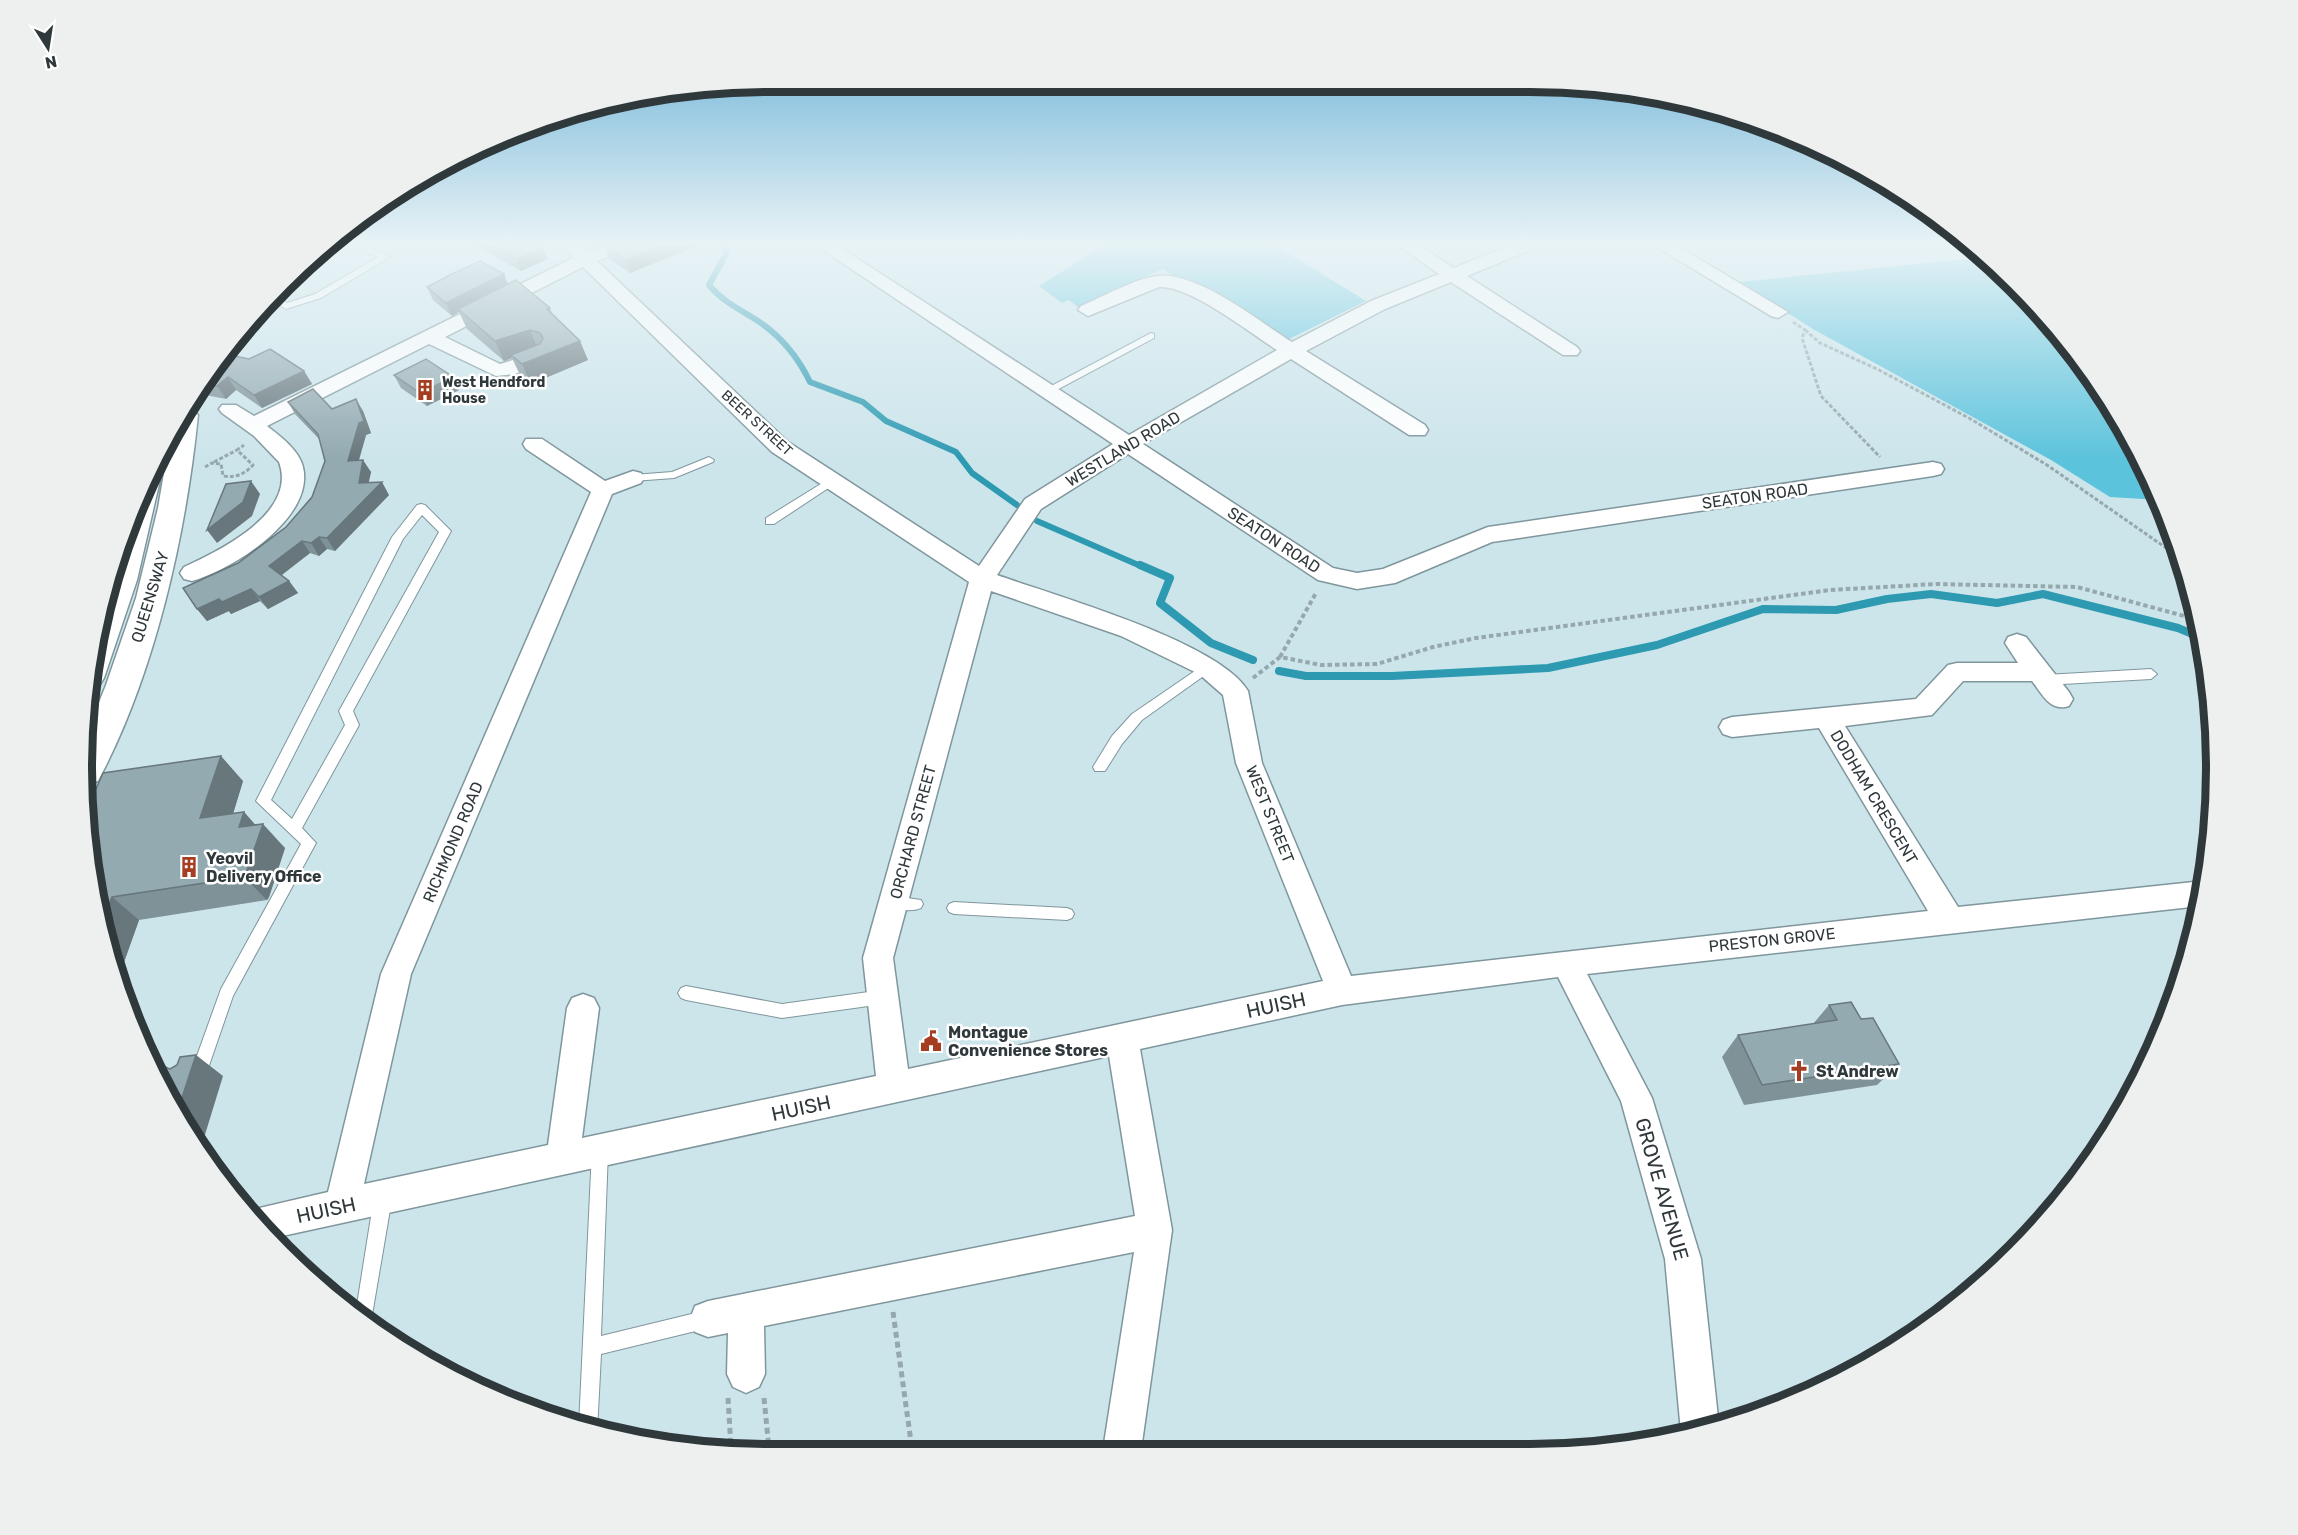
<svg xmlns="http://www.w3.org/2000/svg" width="2298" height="1535" font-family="Rubik,sans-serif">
<rect width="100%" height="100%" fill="#cce5eb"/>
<path fill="#5cc3dc" d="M 1107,244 L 1273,244 L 1366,301 L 1289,339 L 1189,279 L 1175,277 L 1163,269 L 1078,307 L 1069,300 L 1062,303 L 1039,286 Z
M 1989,257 L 2075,350 L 2146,464 L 2160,500 L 2110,497 L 2051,460 L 1813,329 L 1739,282 Z"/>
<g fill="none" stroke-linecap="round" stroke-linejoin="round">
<path stroke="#2d9ab2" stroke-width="6" d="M 723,244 L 726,254 L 709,285 C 723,302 741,310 758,321 C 782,337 798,357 810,382 L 863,402 L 886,421 L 956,452 L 972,473 L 1017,505
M 1037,521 L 1143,567"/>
<path stroke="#2d9ab2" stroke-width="8" d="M 1140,565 L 1170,578 L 1160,603 L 1211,643 L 1253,660
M 1279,671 L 1306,676 L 1392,676 L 1548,668 L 1657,645 L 1763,609 L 1836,610 L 1887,599 L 1931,594 L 1997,603 L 2043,594 L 2178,628 L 2202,638"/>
<defs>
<path id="lane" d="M 350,244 L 362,244 L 390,257 L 321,298 L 286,309 L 270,300 L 274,295 L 287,303 L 315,294 L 378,257 Z
M 1151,333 L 1154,334 L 1154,338 L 1051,393 L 1047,394 L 1042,391 Z
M 709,457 L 714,460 L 713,462 L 674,478 L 633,481 L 627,478 L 633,475 L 672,472 Z
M 832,477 L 836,479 L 836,483 L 774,524 L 766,524 L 766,518 Z
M 421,504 L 425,505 L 451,531 L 353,711 L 359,725 L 302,828 L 316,843 L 233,996 L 203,1083 L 197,1086 L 191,1083 L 189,1078 L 221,989 L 301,844 L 256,801 L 392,537 L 417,505 ZM 422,515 L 439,532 L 339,711 L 345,725 L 292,819 L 271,800 L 403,539 Z
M 1208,662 L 1212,664 L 1214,667 L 1212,670 L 1142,720 L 1122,744 L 1105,771 L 1095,771 L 1093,767 L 1112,736 L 1132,714 Z
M 2151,669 L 2157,674 L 2151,679 L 2045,685 L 2039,680 L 2045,675 Z
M 893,896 L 921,900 L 923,904 L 921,908 C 912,912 897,910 888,906 L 886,902 L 888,898 Z
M 954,902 L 1067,908 L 1072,910 L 1074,914 L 1072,918 L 1067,920 L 954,914 L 949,912 L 947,908 L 949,904 Z
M 686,986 L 782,1004 L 883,990 L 888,992 L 891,997 L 888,1002 L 883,1004 L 782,1018 L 686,1000 L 681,998 L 678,993 L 681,988 Z
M 600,1143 L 606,1145 L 608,1151 L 601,1336 L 708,1310 L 714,1313 L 717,1319 L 714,1325 L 708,1328 L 601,1354 L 597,1432 L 579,1426 L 592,1151 L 594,1145 Z
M 383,1189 L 389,1192 L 392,1198 L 371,1321 L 356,1311 L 374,1198 L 377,1192 Z"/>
<path id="street" d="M 560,244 L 579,244 L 588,252 L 608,244 L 633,244 L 630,248 L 597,261 L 788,442 L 979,566 L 1025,499 L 1113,444 L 814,244 L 835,244 L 1129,435 L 1277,350 C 1250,333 1190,285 1159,287 L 1088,316 L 1078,310 L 1081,306 C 1105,296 1133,279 1158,276 C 1199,272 1258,321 1292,342 L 1371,301 L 1439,274 L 1396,244 L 1417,244 L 1454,268 L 1513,244 L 1538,244 L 1535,248 L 1467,276 L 1577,347 L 1580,351 L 1577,355 L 1563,355 L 1451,282 L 1385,309 L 1306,351 L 1425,425 L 1428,430 L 1425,435 L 1409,435 L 1291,359 L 1143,444 L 1333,568 L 1357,573 L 1383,569 L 1488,527 L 1933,462 L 1941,464 L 1944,469 L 1941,474 L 1933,476 L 1492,542 L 1395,583 L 1357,589 L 1318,580 L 1128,454 L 1041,509 L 997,575 C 1053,595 1220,642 1248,691 L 1262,763 L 1351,976 L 1928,911 L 1819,728 L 1732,737 L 1723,734 L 1719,727 L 1723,720 L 1732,717 L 1916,699 L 1948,665 L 1957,663 L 2018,663 L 2005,643 L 2008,637 L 2017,634 L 2026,637 L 2069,692 L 2073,699 L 2069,706 C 2050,712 2043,695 2032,681 L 1963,681 L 1932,715 L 1845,726 L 1958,907 L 2203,881 L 2205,882 L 2200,906 L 1587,974 L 1652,1098 L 1701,1259 L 1719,1427 L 1682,1435 L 1681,1432 L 1665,1259 L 1621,1101 L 1558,977 L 1342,1005 L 1140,1049 L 1172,1230 L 1141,1450 L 1103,1450 L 1134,1252 L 764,1326 L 765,1374 L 759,1387 L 746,1393 L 733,1387 L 727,1374 L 728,1333 L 708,1337 L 695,1332 L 690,1319 L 695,1306 L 708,1301 L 1135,1216 L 1109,1056 L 273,1238 L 247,1211 L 328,1192 L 381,974 L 591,492 L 526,449 L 523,444 L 526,439 L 542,439 L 605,481 L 633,471 L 641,473 L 644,478 L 641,483 L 612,494 L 411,974 L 364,1184 L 548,1145 L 567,1008 L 572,998 L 583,994 L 594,998 L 599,1008 L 582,1138 L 876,1076 L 863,958 L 969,582 L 772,452 L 583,267 L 445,337 L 500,364 L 539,352 L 546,354 L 549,358 L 546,362 L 515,374 L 496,376 L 429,344 L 267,426 C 280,436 299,450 303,467 C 315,518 232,570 192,581 L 184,579 L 180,573 L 184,567 C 219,551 298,513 279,462 L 254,436 L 222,413 L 219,409 L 222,405 L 236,405 L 254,416 L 573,258 ZM 991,591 L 1121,636 L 1199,674 L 1223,695 L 1236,763 L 1323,981 L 908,1069 L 893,958 Z
M 1031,244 L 1050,244 L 1051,245 L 1042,250 Z
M 1652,244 L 1674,244 L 1788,312 L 1778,318 L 1771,316 Z"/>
<path id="highway" d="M 189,408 L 198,415 C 186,535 155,674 98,781 L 87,785 L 84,740 L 106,685 L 136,598 L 158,508 L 169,444 Z
M 152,473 L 160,480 L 137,580 L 104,678 L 99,686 L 88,689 L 94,633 L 133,505 Z"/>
</defs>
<use href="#lane" stroke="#7f969c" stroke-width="2"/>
<use href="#street" stroke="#7f969c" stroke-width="3"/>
<use href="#highway" stroke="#7f969c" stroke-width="3"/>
<path stroke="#95a8ad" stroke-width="3" stroke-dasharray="4 2" stroke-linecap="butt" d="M 1793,322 L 1805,330 L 1802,338 L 1821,396 L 1880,457
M 1805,330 L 1820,343 L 1879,370 L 1969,418 L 2047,465 L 2182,559
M 214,462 L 237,450
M 205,467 L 212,463 L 221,464 L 223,476 C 236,478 245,474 253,465 L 237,450 L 244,445"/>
<path stroke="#95a8ad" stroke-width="4" stroke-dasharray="4.5 3" stroke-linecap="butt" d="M 1280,657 L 1316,593
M 1253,678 L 1280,657 L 1321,665 L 1377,664 L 1433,647 L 1476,638 L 1830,590 L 1936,584 L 2077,587 L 2199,620"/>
<path stroke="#95a8ad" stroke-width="5" stroke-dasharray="6 4" stroke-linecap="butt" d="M 893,1312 L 912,1449
M 728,1398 L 731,1448
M 764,1398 L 769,1449"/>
<use href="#lane" fill="#fff" fill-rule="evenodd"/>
<use href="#street" fill="#fff" fill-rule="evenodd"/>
<use href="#highway" fill="#fff" fill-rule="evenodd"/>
</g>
<path fill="#7e9298" d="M 472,244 L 538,244 L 543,247 L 548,259 L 521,271 Z
M 701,244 L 630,273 L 609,259 L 605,246 Z
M 504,274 L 508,284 L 550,308 L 552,314 L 588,360 L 531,384 L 520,375 L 512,358 L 504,361 L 467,329 L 459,312 L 452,316 L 433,300 L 427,287 Z
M 221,353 L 304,371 L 312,384 L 262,408 L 236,390 L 226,399 L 200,394 L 198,392 Z
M 394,375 L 459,390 L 427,406 L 401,388 Z
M 288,402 L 332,409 L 363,411 L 371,433 L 366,435 L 359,460 L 371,472 L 368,483 L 389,495 L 335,551 L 327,549 L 319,556 L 310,553 L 281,575 L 289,581 L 298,593 L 268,609 L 260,601 L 231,614 L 229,611 L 207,621 L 197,609 L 238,563 L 286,527 L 312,497 L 325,461 L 320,440 L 295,414 Z
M 243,781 L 233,814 L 244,812 L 255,825 L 285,848 L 269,897 L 267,900 L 139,920 L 118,979 L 94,902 Z
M 1829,1005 L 1861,1019 L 1899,1064 L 1877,1085 L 1744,1105 L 1722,1057 L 1738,1035 L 1813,1024 Z"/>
<path fill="#67777c" d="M 592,244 L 602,244 L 593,248 Z
M 666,244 L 701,244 L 630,273 L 626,260 Z
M 543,247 L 548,259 L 521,271 L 516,259 Z
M 504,274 L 509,287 L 458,309 L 459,312 L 452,316 L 446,303 Z
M 530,330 L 538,350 L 511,355 L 512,358 L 504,361 L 495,341 Z
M 580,341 L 588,360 L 531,384 L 522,364 Z
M 304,371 L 312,384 L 262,408 L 254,395 Z
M 228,377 L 236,390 L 226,399 L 217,386 Z
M 453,377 L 459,390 L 427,406 L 420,393 Z
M 356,399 L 363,411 L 371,433 L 366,435 L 355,473 L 348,461 L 359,423 Z
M 363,460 L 371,472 L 366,495 L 359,483 Z
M 251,481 L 260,494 L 252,516 L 217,543 L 207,530 Z
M 382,482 L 389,495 L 335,551 L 327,538 Z
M 319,537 L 327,549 L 319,556 L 311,543 Z
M 302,541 L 310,553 L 278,578 L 269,566 Z
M 289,581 L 298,593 L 268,609 L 259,597 Z
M 251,589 L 260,601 L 231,614 L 229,611 L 207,621 L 197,609 L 219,599 Z
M 221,756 L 243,781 L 224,843 L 200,818 Z
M 244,812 L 261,831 L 263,824 L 285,848 L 269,897 L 267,900 L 244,877 L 239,827 Z
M 112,897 L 139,920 L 118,979 L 101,925 Z
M 196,1055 L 223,1076 L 200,1151 L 176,1116 L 159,1061 L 187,1082 Z"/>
<path fill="#93aab1" stroke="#67777c" stroke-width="1.5" d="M 489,244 L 538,244 L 543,247 L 516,259 Z
M 609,244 L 666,244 L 626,260 L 605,246 Z
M 480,261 L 504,274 L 446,303 L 427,287 L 450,275 Z
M 516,280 L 550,308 L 547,309 L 580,341 L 522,364 L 511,355 L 540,344 L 543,338 L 540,333 L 530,330 L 495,341 L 458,309 Z
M 270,349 L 304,371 L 254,395 L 228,377 L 217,386 L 203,383 L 221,353 L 249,359 Z
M 426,359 L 453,377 L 420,393 L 394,375 Z
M 313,389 L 332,409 L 356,399 L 364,421 L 359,423 L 348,461 L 363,460 L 359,483 L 382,482 L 327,538 L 319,537 L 311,543 L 302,541 L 269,566 L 289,581 L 259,597 L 251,589 L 222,602 L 219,599 L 197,609 L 183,588 L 238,563 L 286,527 L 312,497 L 325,461 L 318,434 L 288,402 Z
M 251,481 L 243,502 L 207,530 L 226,484 Z
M 221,756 L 200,818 L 244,812 L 239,827 L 263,824 L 246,873 L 244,877 L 112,897 L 101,925 L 94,902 L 88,807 L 103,773 Z
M 1851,1002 L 1861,1019 L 1873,1018 L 1899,1064 L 1762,1085 L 1738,1035 L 1837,1020 L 1829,1005 Z
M 196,1055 L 176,1116 L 149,1063 L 159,1061 L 162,1066 L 170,1069 L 177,1065 L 180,1057 Z"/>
<linearGradient id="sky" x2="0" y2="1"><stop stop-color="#5daad2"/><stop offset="0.53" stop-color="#e8f3f6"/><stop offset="1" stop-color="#e8f3f6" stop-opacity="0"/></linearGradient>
<rect width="2298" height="459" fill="url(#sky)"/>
<defs>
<symbol id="building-bare" viewBox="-9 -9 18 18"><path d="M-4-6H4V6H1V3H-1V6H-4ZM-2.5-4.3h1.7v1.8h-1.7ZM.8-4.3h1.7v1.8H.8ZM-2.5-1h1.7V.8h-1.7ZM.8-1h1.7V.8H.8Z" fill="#a53d20" stroke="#fff" stroke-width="2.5" paint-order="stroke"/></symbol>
<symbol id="civic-bare" viewBox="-9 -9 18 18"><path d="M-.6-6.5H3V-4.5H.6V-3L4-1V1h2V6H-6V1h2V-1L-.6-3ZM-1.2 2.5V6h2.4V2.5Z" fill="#a53d20" stroke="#fff" stroke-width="2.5" paint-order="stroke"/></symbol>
<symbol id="church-bare" viewBox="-9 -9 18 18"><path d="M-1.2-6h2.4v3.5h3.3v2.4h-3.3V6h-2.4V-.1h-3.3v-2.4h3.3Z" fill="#a53d20" stroke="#fff" stroke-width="2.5" paint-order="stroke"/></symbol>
</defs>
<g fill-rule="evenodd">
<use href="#building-bare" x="410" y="375" width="30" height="30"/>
<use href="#building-bare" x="174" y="852" width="30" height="30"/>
<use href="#civic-bare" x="916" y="1026" width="30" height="30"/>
<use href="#church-bare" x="1784" y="1056" width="30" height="30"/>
</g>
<g text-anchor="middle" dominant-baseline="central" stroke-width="5" stroke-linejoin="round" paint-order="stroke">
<g font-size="14" font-weight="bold" fill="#2f383b" stroke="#fff" text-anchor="start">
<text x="442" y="382">West Hendford<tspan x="442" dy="16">House</tspan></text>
</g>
<g font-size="14" fill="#2f383b" stroke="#fff">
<text transform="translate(757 423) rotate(42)">BEER STREET</text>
</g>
<g font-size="16" fill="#2f383b" stroke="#fff">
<text transform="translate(1123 449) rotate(-31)">WESTLAND ROAD</text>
<text transform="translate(1755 496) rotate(-8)">SEATON ROAD</text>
<text transform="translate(1274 540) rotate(33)">SEATON ROAD</text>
<text transform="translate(150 597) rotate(-73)">QUEENSWAY</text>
<text transform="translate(1874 797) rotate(59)">DODHAM CRESCENT</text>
<text transform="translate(1270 814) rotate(68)">WEST STREET</text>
<text transform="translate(913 832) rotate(-75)">ORCHARD STREET</text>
<text transform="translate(453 842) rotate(-67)">RICHMOND ROAD</text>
<text transform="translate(1772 940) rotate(-6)">PRESTON GROVE</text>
</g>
<g font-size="16" font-weight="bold" fill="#2f383b" stroke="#fff" text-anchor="start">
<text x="206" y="858">Yeovil<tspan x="206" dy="18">Delivery Office</tspan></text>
<text x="948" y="1032">Montague<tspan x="948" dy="18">Convenience Stores</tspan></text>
<text x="1816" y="1071">St Andrew</text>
</g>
<g font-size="20" fill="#2f383b" stroke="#fff">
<text transform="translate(1276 1005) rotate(-12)">HUISH</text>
<text transform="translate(801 1108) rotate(-12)">HUISH</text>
<text transform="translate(1662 1189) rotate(74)">GROVE AVENUE</text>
<text transform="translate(326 1210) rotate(-12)">HUISH</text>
</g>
</g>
<path d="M0 0H2298V1535H0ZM768 92H1530A676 676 0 0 1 2206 768V768A676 676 0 0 1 1530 1444H768A676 676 0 0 1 92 768V768A676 676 0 0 1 768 92Z" fill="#eeefef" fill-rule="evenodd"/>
<path fill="none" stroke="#2f383b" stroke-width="8" d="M768 92H1530A676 676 0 0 1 2206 768V768A676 676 0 0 1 1530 1444H768A676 676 0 0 1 92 768V768A676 676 0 0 1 768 92Z"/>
<g transform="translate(48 48) rotate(168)" stroke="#ffffff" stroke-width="4.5" paint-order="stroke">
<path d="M0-4.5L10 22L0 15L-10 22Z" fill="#2f383b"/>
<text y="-9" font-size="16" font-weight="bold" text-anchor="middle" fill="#2f383b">N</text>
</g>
</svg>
